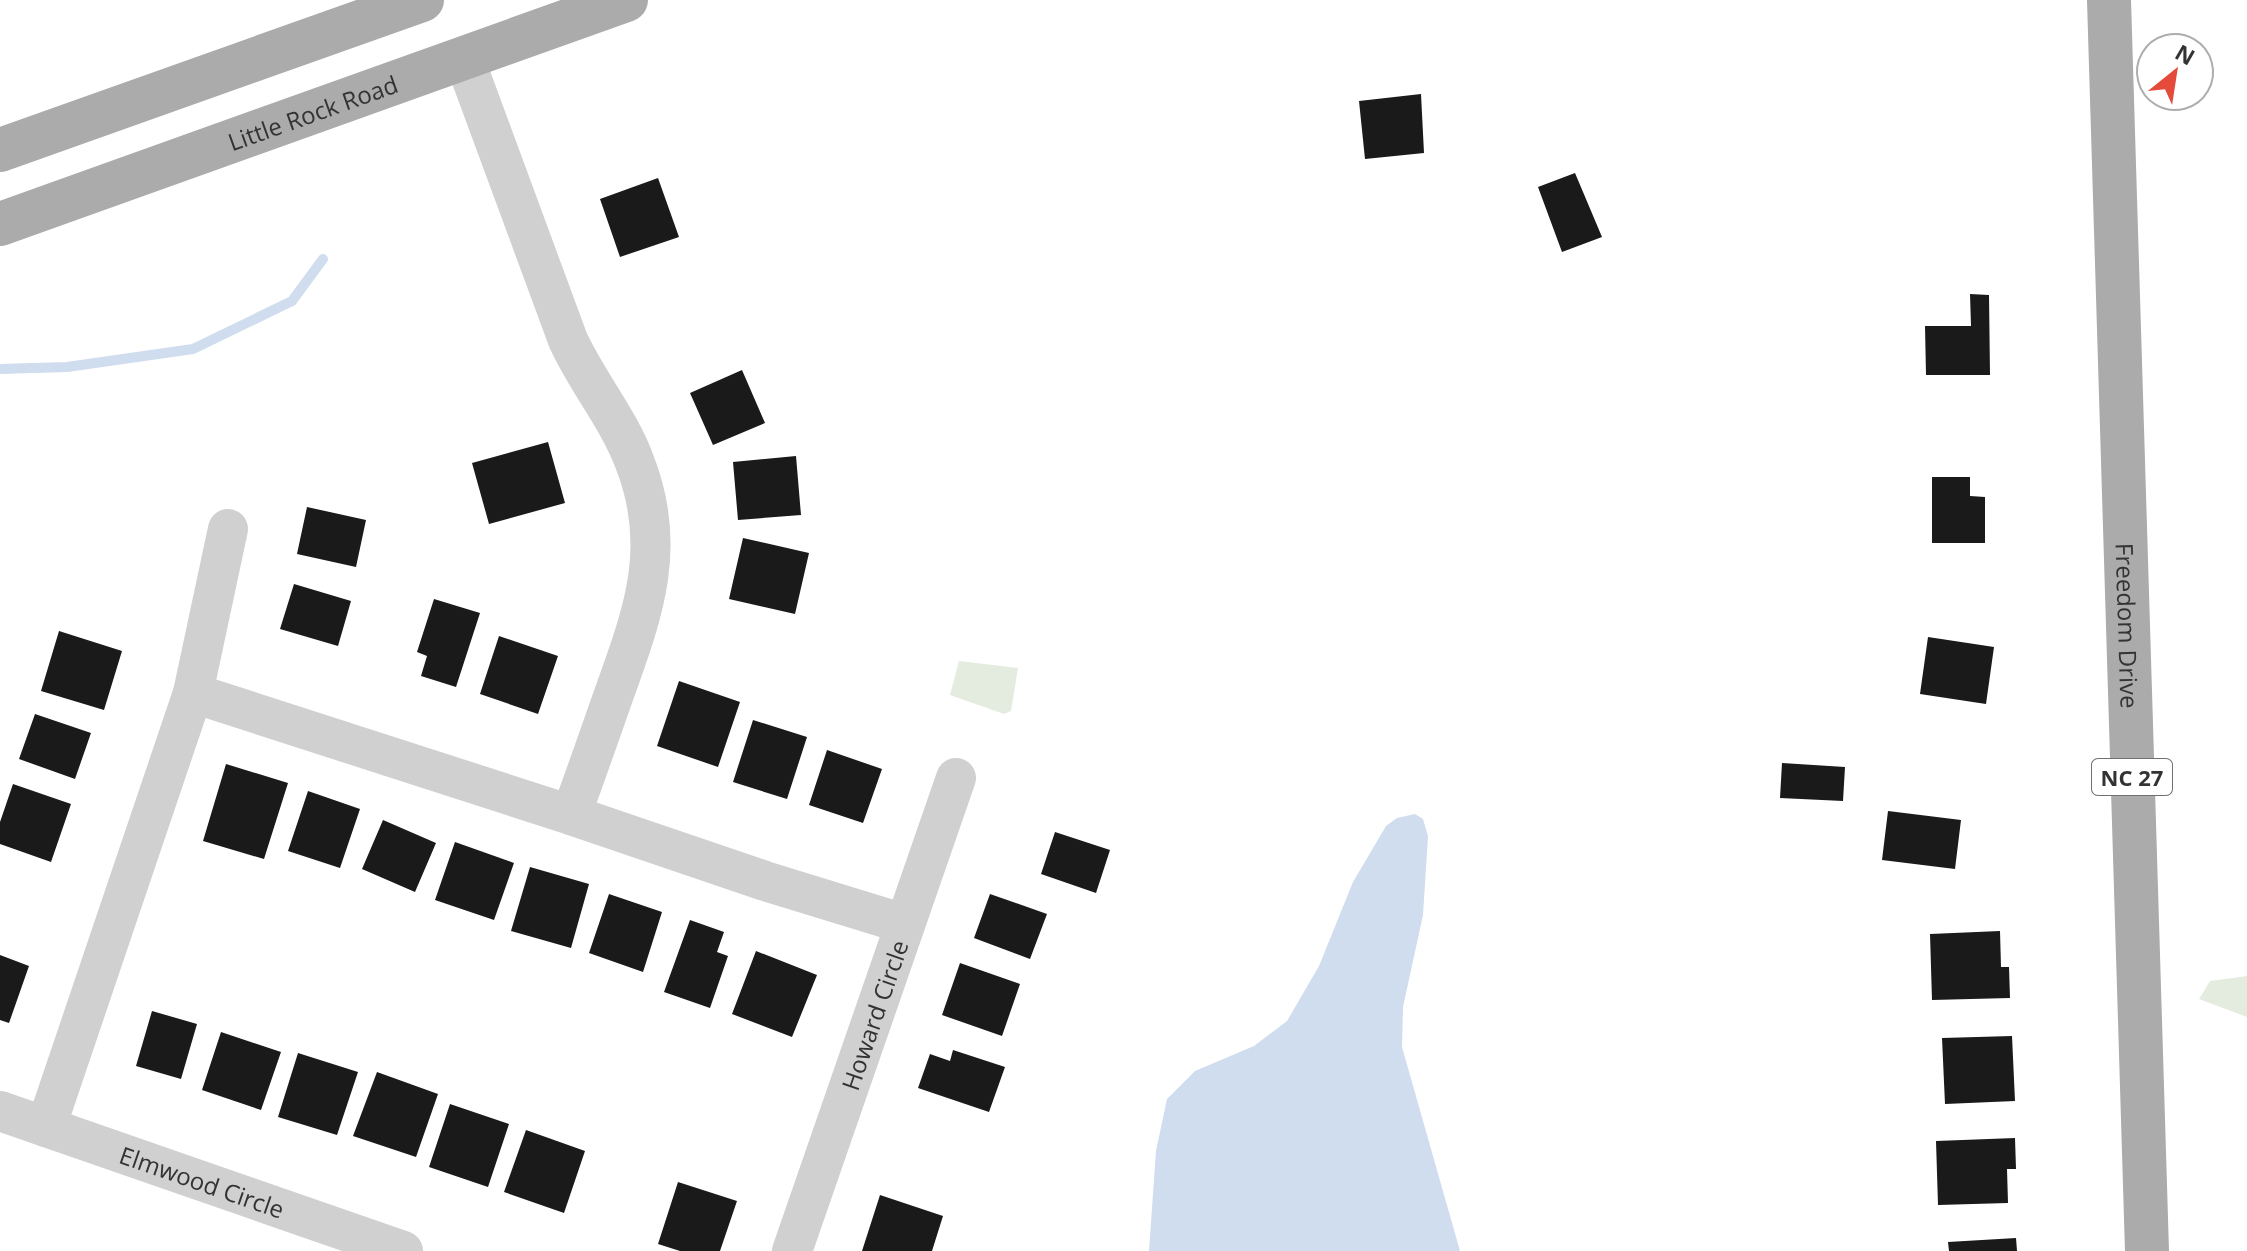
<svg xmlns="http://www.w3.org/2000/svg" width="2247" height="1251" font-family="'Open Sans',sans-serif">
<rect width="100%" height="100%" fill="#fff"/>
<path fill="#e4ecdf" d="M 959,661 L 1018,668 L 1011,711 L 1004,714 L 950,695 Z
M 2247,976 L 2247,1017 L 2199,999 L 2210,981 Z"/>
<path fill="#cfddee" d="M 1415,814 L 1423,819 L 1428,836 L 1423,915 L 1403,1007 L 1402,1047 L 1460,1251 L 1149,1251 L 1156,1151 L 1167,1099 L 1195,1071 L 1254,1046 L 1287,1021 L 1319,966 L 1353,882 L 1386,826 L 1397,818 Z"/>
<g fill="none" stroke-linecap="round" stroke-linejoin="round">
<path stroke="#cfddee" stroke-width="10" d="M 0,369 L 67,367 L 193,349 L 292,301 L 323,259"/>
</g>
<path fill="#1a1a1a" d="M 1421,94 L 1424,153 L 1365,159 L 1359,101 Z
M 1575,173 L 1602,237 L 1562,252 L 1538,187 Z
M 658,178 L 679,237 L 620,257 L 600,199 Z
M 1970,294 L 1989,295 L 1990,375 L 1926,375 L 1925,326 L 1971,326 Z
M 742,370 L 765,423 L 713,445 L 690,393 Z
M 548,442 L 565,503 L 489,524 L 472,463 Z
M 796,456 L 801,515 L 738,520 L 733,462 Z
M 1932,477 L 1970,477 L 1970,496 L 1985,497 L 1985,543 L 1932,543 Z
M 307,507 L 366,520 L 356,567 L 297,554 Z
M 743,538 L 809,553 L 795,614 L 729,599 Z
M 294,584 L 351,601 L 338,646 L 280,629 Z
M 434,599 L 480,613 L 456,687 L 421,676 L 427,656 L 417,652 Z
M 59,631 L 122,651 L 104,710 L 41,691 Z
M 499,636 L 558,656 L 538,714 L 480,694 Z
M 1928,637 L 1994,647 L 1986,704 L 1920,694 Z
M 679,681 L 740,702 L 718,767 L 657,746 Z
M 35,714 L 91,733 L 75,779 L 19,759 Z
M 753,720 L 807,737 L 787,799 L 733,782 Z
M 827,750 L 882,769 L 863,823 L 809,805 Z
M 1782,763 L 1845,767 L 1843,801 L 1780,798 Z
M 226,764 L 288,783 L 264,859 L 203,841 Z
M 13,784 L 71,804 L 51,862 L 0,844 L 0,822 Z
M 308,791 L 360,809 L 340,868 L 288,851 Z
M 1888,811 L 1961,820 L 1955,869 L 1882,860 Z
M 383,820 L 436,843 L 415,892 L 362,869 Z
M 1055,832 L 1110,850 L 1096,893 L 1041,874 Z
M 455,842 L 514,863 L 494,920 L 435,900 Z
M 530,867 L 589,884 L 571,948 L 511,931 Z
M 609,894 L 662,912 L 643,972 L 589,953 Z
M 990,894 L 1047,914 L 1030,959 L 974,938 Z
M 690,920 L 724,932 L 717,952 L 728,956 L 710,1008 L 664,992 Z
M 2000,931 L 2001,967 L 2009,967 L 2010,998 L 1932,1000 L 1930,934 Z
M 756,951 L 817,975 L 792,1037 L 732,1014 Z
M 0,955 L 29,966 L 9,1023 L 0,1020 Z
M 960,963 L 1020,984 L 1002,1036 L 942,1015 Z
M 152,1011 L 197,1024 L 181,1079 L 136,1066 Z
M 221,1032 L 281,1052 L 261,1110 L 202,1090 Z
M 2012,1036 L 2015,1101 L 1945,1104 L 1942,1038 Z
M 953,1050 L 1005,1067 L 989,1112 L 918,1088 L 930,1054 L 950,1061 Z
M 298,1053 L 358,1072 L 337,1135 L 278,1117 Z
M 377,1072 L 438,1094 L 416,1157 L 353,1136 Z
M 450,1104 L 509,1124 L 488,1187 L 429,1167 Z
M 526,1130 L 585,1151 L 564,1213 L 504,1192 Z
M 2015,1138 L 2016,1169 L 2007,1169 L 2008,1203 L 1938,1205 L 1936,1141 Z
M 678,1182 L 737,1201 L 720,1251 L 680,1251 L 658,1244 Z
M 880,1195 L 943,1216 L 932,1251 L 862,1251 Z
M 2016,1238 L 2017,1251 L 1949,1251 L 1948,1242 Z"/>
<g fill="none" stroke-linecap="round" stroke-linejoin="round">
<g stroke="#d0d0d0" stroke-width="40">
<path d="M 464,58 L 568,340 C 587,382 619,419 635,463 C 668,548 643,613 614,694 C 600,734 586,774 571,815 L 765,881 L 905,924"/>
<path d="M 193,693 L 228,529"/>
<path id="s1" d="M 0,1111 L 403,1251"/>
<path d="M 46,1127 L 193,693 L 571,815"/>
<path id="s2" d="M 792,1251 L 956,778"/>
</g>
<g stroke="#ababab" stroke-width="44">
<path id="s3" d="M 2109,0 L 2147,1251"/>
<path d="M 0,150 L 422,0"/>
<path id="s4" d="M 0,224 L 626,0"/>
</g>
</g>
<g text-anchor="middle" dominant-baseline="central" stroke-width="8" stroke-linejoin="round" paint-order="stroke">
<rect fill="#fff" stroke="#707070" stroke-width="2" x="2092" y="759" width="80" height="36" rx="6"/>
<g font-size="22" font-weight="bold" fill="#333">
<text x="2132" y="777">NC 27</text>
</g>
<g font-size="24" fill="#333" stroke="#fff">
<text stroke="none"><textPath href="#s4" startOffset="332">Little Rock Road</textPath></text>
<text stroke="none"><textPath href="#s3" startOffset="626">Freedom Drive</textPath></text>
<text stroke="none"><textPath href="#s2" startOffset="250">Howard Circle</textPath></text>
<text stroke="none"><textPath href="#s1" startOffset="214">Elmwood Circle</textPath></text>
</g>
</g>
<g transform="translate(2175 72) rotate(30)"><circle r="38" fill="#ffffff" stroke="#adadad" stroke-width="2"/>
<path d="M0-6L14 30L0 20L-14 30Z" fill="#e54b3a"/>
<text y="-12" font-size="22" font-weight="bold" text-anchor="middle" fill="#333333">N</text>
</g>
</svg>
